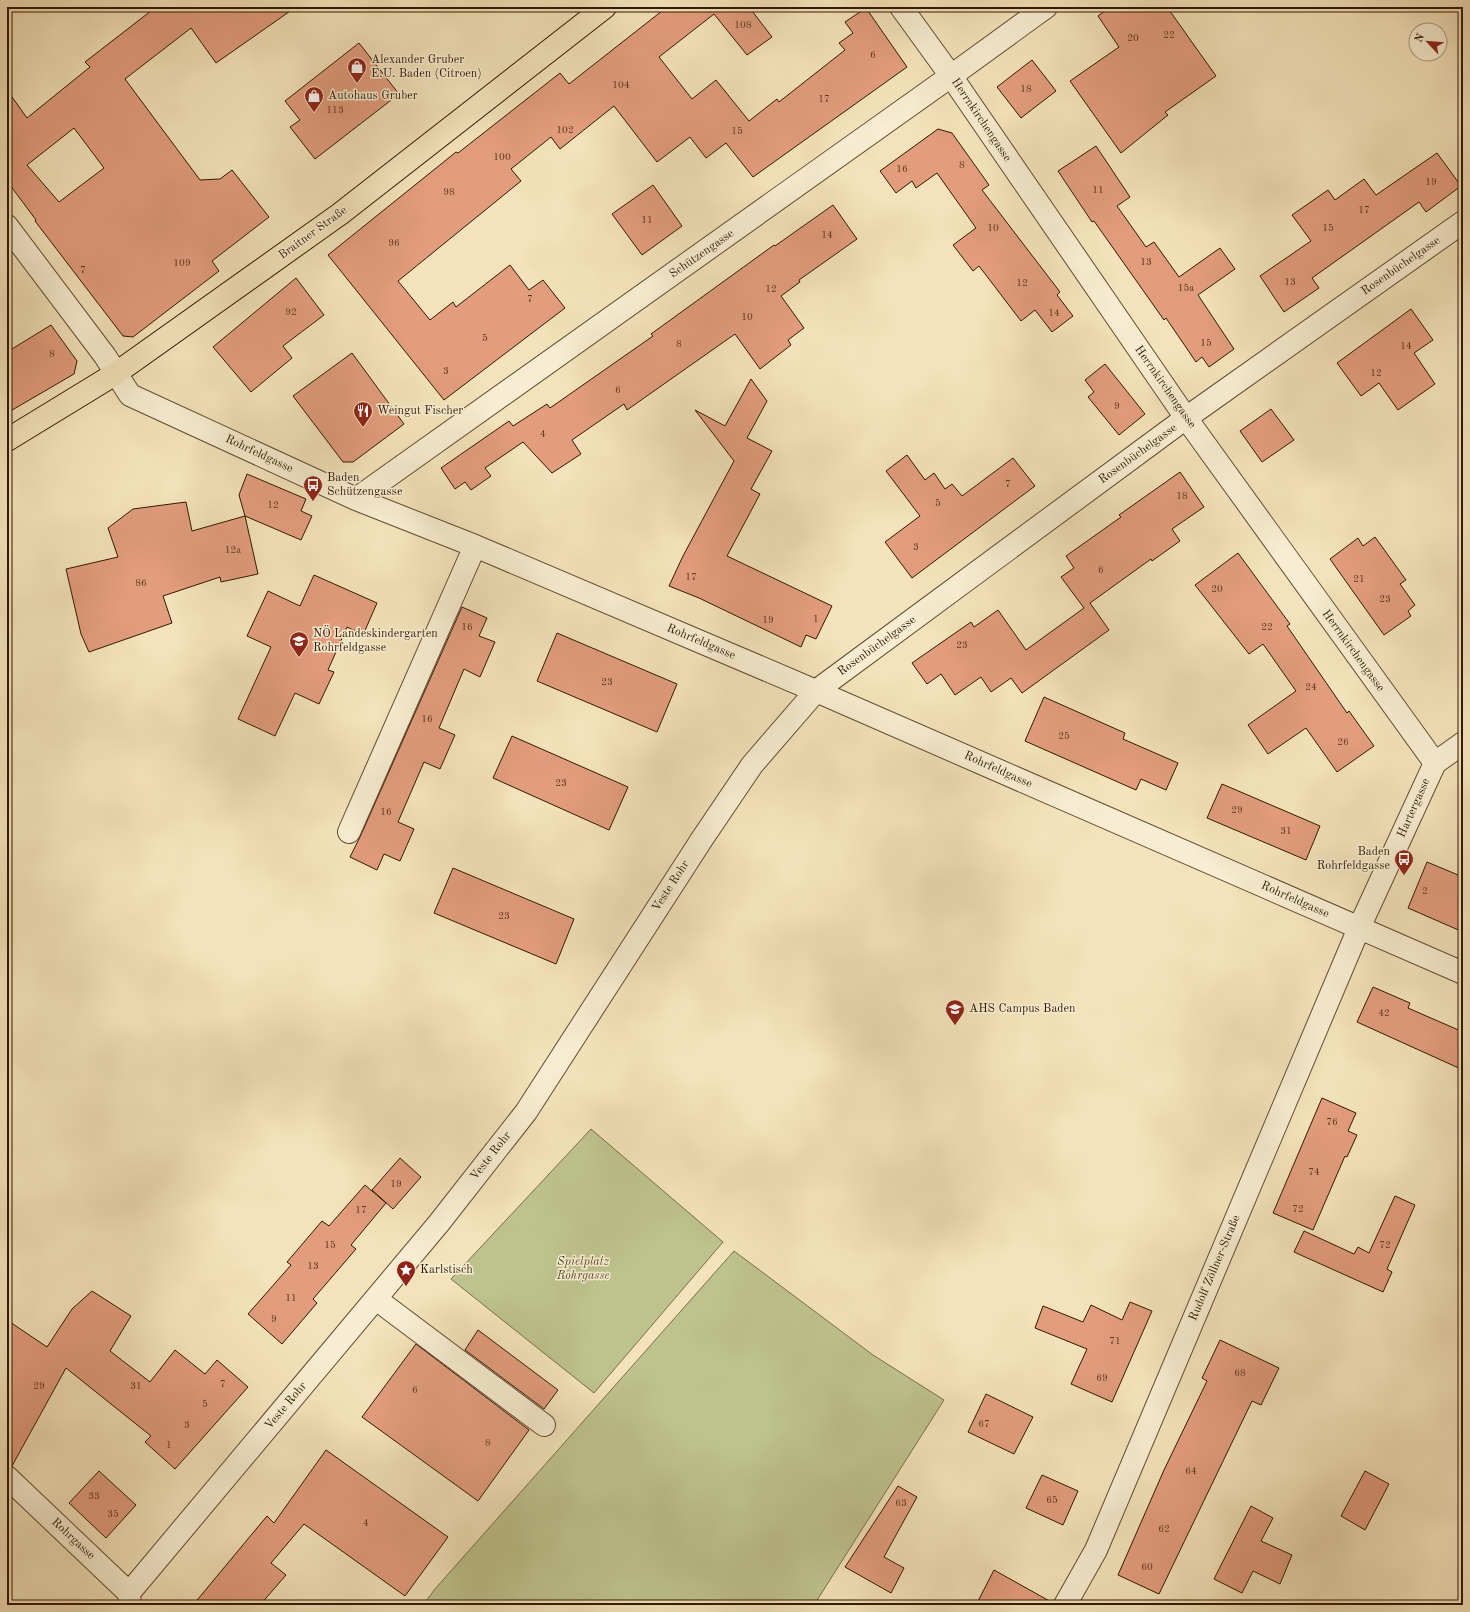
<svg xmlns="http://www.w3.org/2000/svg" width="1470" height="1612" font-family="'Old Standard TT',serif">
<rect width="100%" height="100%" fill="#f4e3ba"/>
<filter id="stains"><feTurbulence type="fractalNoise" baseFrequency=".005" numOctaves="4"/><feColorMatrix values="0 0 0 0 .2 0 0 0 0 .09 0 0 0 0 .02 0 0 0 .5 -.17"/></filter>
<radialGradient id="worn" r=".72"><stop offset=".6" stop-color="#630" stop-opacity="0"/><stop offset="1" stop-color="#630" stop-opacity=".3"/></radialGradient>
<path fill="#bec38d" stroke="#776e47" d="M 591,1129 L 723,1242 L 594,1393 L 451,1279 Z
M 734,1251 L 873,1355 L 944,1400 L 814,1605 L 423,1605 L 435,1589 Z"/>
<path fill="#e29d7d" stroke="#301801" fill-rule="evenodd" d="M 156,7 L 296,7 L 216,63 L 191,28 L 125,79 L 200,180 L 220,179 L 232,170 L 269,217 L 212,261 L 219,271 L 133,337 L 123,336 L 35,221 L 36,220 L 7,181 L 7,90 L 27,118 L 90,67 L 85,62 ZM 74,128 L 104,168 L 59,202 L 27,165 Z
M 667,7 L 749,7 L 772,37 L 747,55 L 714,14 L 659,57 L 692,99 L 716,80 L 749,121 L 777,99 L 779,102 L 845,50 L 839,43 L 853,33 L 845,22 L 866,8 L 907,67 L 753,177 L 726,143 L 706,158 L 690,137 L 657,162 L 614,106 L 560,149 L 551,137 L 511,169 L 521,181 L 398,281 L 430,320 L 453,302 L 456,307 L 510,265 L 529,290 L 543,280 L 565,308 L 444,400 L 328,255 L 456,152 L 458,153 L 560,73 L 569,84 Z
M 1110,7 L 1167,7 L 1216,76 L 1165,112 L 1168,115 L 1121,153 L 1070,81 L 1119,47 L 1098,16 Z
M 359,43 L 399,94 L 315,159 L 290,127 L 300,120 L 285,101 Z
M 1032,60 L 1056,91 L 1021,118 L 997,87 Z
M 938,129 L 952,133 L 989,185 L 982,190 L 1060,292 L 1057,295 L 1073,316 L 1052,332 L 1035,310 L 1021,321 L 979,266 L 973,271 L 953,245 L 976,228 L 937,173 L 916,188 L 912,181 L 896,193 L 880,171 Z
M 1096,146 L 1130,197 L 1117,206 L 1146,247 L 1154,242 L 1179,277 L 1220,248 L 1235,269 L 1198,295 L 1234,349 L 1209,367 L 1202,357 L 1196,362 L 1166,318 L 1164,320 L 1094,221 L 1092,222 L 1058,171 Z
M 1437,153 L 1461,186 L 1426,212 L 1419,202 L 1312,278 L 1319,288 L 1284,312 L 1260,276 L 1311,241 L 1292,215 L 1328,190 L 1335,200 L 1364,179 L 1376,195 Z
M 653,185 L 682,226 L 642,255 L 612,214 Z
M 833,205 L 857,239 L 799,280 L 800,282 L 781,296 L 804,328 L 788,340 L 791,345 L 760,369 L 735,334 L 627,410 L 624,404 L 572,440 L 581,454 L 552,473 L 523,442 L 485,468 L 491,476 L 471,490 L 465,482 L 455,489 L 441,468 L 509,421 L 513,426 L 547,404 L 550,408 L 653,336 L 651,334 L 774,245 L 775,246 Z
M 296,278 L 324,315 L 283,346 L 292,358 L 251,392 L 213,347 Z
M 1411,309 L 1433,340 L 1414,353 L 1435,384 L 1398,410 L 1379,383 L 1361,396 L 1337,363 Z
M 51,325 L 77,361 L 74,374 L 7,413 L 7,352 Z
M 352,353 L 404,424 L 353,462 L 343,462 L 293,396 Z
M 1105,364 L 1145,414 L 1119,435 L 1088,397 L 1094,392 L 1085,380 Z
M 751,379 L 767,401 L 747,438 L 772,451 L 751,489 L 760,494 L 727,556 L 832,606 L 816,639 L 806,635 L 801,647 L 699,598 L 669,586 L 683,556 L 734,461 L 695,410 L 725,426 Z
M 1271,409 L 1294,440 L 1262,462 L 1240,431 Z
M 907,455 L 925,480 L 934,473 L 945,489 L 952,484 L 962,496 L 1013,458 L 1035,486 L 912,578 L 885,542 L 920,516 L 886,471 Z
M 1180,472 L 1204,507 L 1172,529 L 1180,541 L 1152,561 L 1151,559 L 1090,603 L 1109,630 L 1022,693 L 1011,678 L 991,692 L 981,677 L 955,695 L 941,674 L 927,684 L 912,663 L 971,622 L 974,627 L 998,610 L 1026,650 L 1084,608 L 1061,577 L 1074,568 L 1066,556 L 1121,517 L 1119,515 Z
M 247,474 L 306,499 L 301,511 L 312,516 L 301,540 L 245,516 L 239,495 Z
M 186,502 L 192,531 L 245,516 L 258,574 L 221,582 L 220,577 L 163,596 L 172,623 L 89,652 L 81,634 L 66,569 L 118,557 L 108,528 L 133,509 Z
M 1375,537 L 1406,580 L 1400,584 L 1415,605 L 1408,611 L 1411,616 L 1384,635 L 1330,559 L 1358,538 L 1363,546 Z
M 1238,553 L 1290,624 L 1287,626 L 1347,713 L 1349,711 L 1374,746 L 1337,772 L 1306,728 L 1268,754 L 1248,725 L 1296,691 L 1263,644 L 1249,654 L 1195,585 Z
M 314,575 L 377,603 L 363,635 L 347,627 L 328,670 L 334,672 L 319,704 L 295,693 L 275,736 L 238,719 L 271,647 L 247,636 L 268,591 L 300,606 Z
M 462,607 L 487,618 L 479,636 L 495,642 L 480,677 L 464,669 L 439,728 L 455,735 L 440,769 L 424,762 L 398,822 L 414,829 L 400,861 L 384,854 L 377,870 L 350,857 L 360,837 Z
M 557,633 L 677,684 L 657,732 L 537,681 Z
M 1044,697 L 1125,733 L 1123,739 L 1178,763 L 1166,790 L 1141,779 L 1136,790 L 1025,741 Z
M 512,736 L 628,787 L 609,830 L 493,778 Z
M 1222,784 L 1320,826 L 1306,860 L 1207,818 Z
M 1427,862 L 1463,877 L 1463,932 L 1408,908 Z
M 453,868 L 574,919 L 556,964 L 434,913 Z
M 1373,987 L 1410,1003 L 1408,1008 L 1463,1032 L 1463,1070 L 1357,1022 Z
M 1322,1098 L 1356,1113 L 1348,1131 L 1357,1135 L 1347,1157 L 1345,1156 L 1313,1230 L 1273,1213 Z
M 400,1158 L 421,1177 L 393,1209 L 372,1190 Z
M 365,1185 L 386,1203 L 351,1245 L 356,1249 L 313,1299 L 317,1303 L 282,1344 L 248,1314 L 291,1265 L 287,1262 L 322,1221 L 329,1226 Z
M 1395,1196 L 1415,1205 L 1387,1269 L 1392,1272 L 1383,1292 L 1294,1252 L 1304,1231 L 1354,1254 L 1358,1247 L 1369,1253 Z
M 92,1291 L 131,1316 L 110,1351 L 150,1382 L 175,1350 L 205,1374 L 217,1360 L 248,1387 L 175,1469 L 145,1442 L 151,1436 L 66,1368 L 12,1466 L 7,1465 L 7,1320 L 47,1347 L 72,1309 Z
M 1130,1302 L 1152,1311 L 1112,1402 L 1071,1384 L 1087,1349 L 1035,1328 L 1043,1306 L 1083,1322 L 1091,1305 L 1122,1320 Z
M 478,1330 L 558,1390 L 544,1409 L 465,1350 Z
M 1220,1340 L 1279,1368 L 1261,1405 L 1252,1401 L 1159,1594 L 1118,1575 L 1164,1470 L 1207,1381 L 1202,1378 Z
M 416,1344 L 529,1430 L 478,1501 L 362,1417 Z
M 986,1394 L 1033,1417 L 1014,1454 L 968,1432 Z
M 326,1450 L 448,1537 L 405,1596 L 304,1524 L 271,1563 L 286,1575 L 260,1605 L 193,1605 L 267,1516 L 274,1523 Z
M 99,1471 L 136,1505 L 106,1538 L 69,1503 Z
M 1365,1471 L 1389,1484 L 1365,1530 L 1341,1516 Z
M 1042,1475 L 1078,1491 L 1063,1525 L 1026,1508 Z
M 898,1486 L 917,1497 L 884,1557 L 904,1568 L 891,1593 L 845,1567 Z
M 1251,1506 L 1273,1518 L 1261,1541 L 1292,1555 L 1280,1584 L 1253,1571 L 1242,1593 L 1214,1579 Z
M 994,1570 L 1053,1603 L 1053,1605 L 976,1605 Z"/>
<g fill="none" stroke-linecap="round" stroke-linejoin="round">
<defs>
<path id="minor" d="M 901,7 L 951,76 L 1186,418 L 1435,763
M 7,226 L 105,356 L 130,395 L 356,499 L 475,546 L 816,691 L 1463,973
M 356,499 L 951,76 L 1046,7
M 349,832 L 475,546
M 376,1299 L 544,1425
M 7,1477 L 129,1593 L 130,1605
M 129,1593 L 439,1223 L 526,1112 L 702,839 L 752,765 L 816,691 L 1186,418 L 1463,222
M 1065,1605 L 1096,1550 L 1359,928 L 1435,763 L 1463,743"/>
<path id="major" d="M 7,440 L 115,374 L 340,214 L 605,7"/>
</defs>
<use href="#minor" stroke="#614b2f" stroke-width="24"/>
<use href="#major" stroke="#301801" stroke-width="24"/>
<use href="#minor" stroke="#f8edd2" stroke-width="22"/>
<use href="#major" stroke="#f4e3ba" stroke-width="22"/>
</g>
<defs>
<symbol id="shop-pin" viewBox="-11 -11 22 30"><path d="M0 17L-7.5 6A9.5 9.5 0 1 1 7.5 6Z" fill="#8f2418" stroke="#f8edd2"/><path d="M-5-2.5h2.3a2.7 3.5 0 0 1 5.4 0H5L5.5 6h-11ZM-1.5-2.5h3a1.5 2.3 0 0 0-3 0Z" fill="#fff"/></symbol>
<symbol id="restaurant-pin" viewBox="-11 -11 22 30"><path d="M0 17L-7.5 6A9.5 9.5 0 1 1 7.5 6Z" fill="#8f2418" stroke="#f8edd2"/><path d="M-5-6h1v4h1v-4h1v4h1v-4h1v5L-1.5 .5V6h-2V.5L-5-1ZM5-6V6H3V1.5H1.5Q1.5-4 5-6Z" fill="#fff"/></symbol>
<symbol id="bus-pin" viewBox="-11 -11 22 30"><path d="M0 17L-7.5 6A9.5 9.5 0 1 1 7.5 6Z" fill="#8f2418" stroke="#f8edd2"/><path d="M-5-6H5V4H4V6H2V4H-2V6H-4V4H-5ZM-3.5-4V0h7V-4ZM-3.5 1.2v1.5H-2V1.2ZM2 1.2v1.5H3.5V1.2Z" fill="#fff"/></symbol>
<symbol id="school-pin" viewBox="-11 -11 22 30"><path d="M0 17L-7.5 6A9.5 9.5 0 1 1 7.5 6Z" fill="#8f2418" stroke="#f8edd2"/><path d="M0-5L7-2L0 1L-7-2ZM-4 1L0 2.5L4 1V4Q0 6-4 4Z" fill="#fff"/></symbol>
<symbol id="sight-pin" viewBox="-11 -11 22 30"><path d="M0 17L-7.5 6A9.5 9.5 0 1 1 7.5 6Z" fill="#8f2418" stroke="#f8edd2"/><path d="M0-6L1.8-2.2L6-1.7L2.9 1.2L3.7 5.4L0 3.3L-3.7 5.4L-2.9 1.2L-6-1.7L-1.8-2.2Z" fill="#fff"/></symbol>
</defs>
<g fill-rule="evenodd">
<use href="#shop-pin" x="346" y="56" width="22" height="30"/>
<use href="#shop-pin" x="303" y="85" width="22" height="30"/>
<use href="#restaurant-pin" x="352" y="400" width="22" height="30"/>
<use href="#bus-pin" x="302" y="474" width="22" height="30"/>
<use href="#school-pin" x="288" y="630" width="22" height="30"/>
<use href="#bus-pin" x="1393" y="848" width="22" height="30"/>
<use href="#school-pin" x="944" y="998" width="22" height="30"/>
<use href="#sight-pin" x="395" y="1259" width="22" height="30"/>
</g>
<g text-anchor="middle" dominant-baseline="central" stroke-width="3" stroke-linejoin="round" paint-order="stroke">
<g font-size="10" fill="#5c3920">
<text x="743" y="25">108</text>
<text x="1169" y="35">22</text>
<text x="1133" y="38">20</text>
<text x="873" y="55">6</text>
<text x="621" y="85">104</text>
<text x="1026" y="89">18</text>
<text x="824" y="99">17</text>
<text x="335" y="110">113</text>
<text x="565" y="130">102</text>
<text x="737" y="131">15</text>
<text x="502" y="157">100</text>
<text x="962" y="165">8</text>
<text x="902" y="169">16</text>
<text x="1431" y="182">19</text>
<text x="1098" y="190">11</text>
<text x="449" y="192">98</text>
<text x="1364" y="210">17</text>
<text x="647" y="220">11</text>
<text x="993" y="228">10</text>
<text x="1328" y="228">15</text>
<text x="827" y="235">14</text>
<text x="394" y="243">96</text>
<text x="1146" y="262">13</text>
<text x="182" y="263">109</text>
<text x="83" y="270">7</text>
<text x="1290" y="282">13</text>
<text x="1022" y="283">12</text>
<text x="1186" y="288">15a</text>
<text x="771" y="289">12</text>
<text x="530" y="299">7</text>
<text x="291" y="312">92</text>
<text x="1054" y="313">14</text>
<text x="747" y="317">10</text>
<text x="485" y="338">5</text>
<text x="1206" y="343">15</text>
<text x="679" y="344">8</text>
<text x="1406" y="346">14</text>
<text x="52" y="354">8</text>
<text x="446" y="371">3</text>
<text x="1376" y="373">12</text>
<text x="618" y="390">6</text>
<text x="1117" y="406">9</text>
<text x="543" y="434">4</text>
<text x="1008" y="484">7</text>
<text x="1182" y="496">18</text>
<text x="938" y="503">5</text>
<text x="273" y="505">12</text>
<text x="916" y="547">3</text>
<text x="233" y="550">12a</text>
<text x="1101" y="570">6</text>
<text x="691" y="577">17</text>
<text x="1359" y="579">21</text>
<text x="141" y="583">86</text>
<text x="1217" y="589">20</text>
<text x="1385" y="599">23</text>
<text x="816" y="619">1</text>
<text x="768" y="620">19</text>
<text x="467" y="627">16</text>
<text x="1267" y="627">22</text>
<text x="962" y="645">23</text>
<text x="607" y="682">23</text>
<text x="1311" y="687">24</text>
<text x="427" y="719">16</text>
<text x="1064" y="736">25</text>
<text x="1343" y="742">26</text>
<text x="561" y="783">23</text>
<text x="1237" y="810">29</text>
<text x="386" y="812">16</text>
<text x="1286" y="831">31</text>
<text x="1425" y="891">2</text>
<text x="504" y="916">23</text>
<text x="1384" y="1013">42</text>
<text x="1332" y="1122">76</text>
<text x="1314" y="1172">74</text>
<text x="396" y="1184">19</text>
<text x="1298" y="1209">72</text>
<text x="361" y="1210">17</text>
<text x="330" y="1245">15</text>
<text x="1385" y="1245">72</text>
<text x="313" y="1266">13</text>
<text x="291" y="1298">11</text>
<text x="274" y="1319">9</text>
<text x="1115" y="1341">71</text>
<text x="1240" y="1373">68</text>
<text x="1102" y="1378">69</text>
<text x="223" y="1384">7</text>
<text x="39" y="1386">29</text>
<text x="136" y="1386">31</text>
<text x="415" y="1390">6</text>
<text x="205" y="1404">5</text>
<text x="984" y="1424">67</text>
<text x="187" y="1425">3</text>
<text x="488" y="1443">8</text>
<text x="169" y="1445">1</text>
<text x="1191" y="1471">64</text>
<text x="94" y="1496">33</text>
<text x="1052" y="1500">65</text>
<text x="901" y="1503">63</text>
<text x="113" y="1514">35</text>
<text x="366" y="1523">4</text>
<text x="1164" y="1529">62</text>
<text x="1147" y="1567">60</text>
</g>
<g font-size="12" fill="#301801" stroke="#f8edd2" text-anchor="start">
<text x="371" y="60">Alexander Gruber<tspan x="371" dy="14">E.U. Baden (Citroen)</tspan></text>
<text x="328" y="96">Autohaus Gruber</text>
<text x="377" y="411">Weingut Fischer</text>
<text x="327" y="478">Baden<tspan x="327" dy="14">Schützengasse</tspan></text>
<text x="313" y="634">NÖ Landeskindergarten<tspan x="313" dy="14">Rohrfeldgasse</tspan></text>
<text x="1390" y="852" text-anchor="end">Baden<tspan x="1390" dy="14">Rohrfeldgasse</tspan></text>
<text x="969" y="1009">AHS Campus Baden</text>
<text x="420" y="1270">Karlstisch</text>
</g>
<g font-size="12" fill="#301801" stroke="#f8edd2">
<text transform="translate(981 120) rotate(56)">Herrnkirchengasse</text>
<text transform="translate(313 233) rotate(-36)">Braitner Straße</text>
<text transform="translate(702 254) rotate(-35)">Schützengasse</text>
<text transform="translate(1401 266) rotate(-35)">Rosenbüchelgasse</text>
<text transform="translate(1165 387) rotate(55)">Herrnkirchengasse</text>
<text transform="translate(259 454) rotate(25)">Rohrfeldgasse</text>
<text transform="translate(1138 454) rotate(-36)">Rosenbüchelgasse</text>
<text transform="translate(701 642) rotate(23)">Rohrfeldgasse</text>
<text transform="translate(877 646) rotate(-36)">Rosenbüchelgasse</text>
<text transform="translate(1353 651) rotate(54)">Herrnkirchengasse</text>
<text transform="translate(998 770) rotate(24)">Rohrfeldgasse</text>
<text transform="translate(1414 808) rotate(-66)">Hartergasse</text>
<text transform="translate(671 886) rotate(-57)">Veste Rohr</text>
<text transform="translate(1295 900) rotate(24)">Rohrfeldgasse</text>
<text transform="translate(491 1156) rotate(-52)">Veste Rohr</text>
<text transform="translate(1215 1268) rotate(-67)">Rudolf Zöllner-Straße</text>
<text transform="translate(286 1406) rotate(-50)">Veste Rohr</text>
<text transform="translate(73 1539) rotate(43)">Rohrgasse</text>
</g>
<g font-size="12" font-style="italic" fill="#5b4b2b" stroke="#f8edd2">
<text x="583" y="1262">Spielplatz<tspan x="583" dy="14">Rohrgasse</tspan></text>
</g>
</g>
<rect width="1470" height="1612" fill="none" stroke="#f4e3ba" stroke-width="24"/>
<rect x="8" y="8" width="1454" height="1596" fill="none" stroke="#301801" stroke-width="2"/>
<rect x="12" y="12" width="1446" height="1588" fill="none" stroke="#301801"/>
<g transform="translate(1428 42) rotate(296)"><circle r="19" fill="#f8edd2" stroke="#a8987e"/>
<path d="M0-3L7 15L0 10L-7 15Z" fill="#8f2418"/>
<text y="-6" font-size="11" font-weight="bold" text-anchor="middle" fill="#301801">N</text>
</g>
<rect width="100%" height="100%" filter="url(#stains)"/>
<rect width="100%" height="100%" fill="url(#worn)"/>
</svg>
